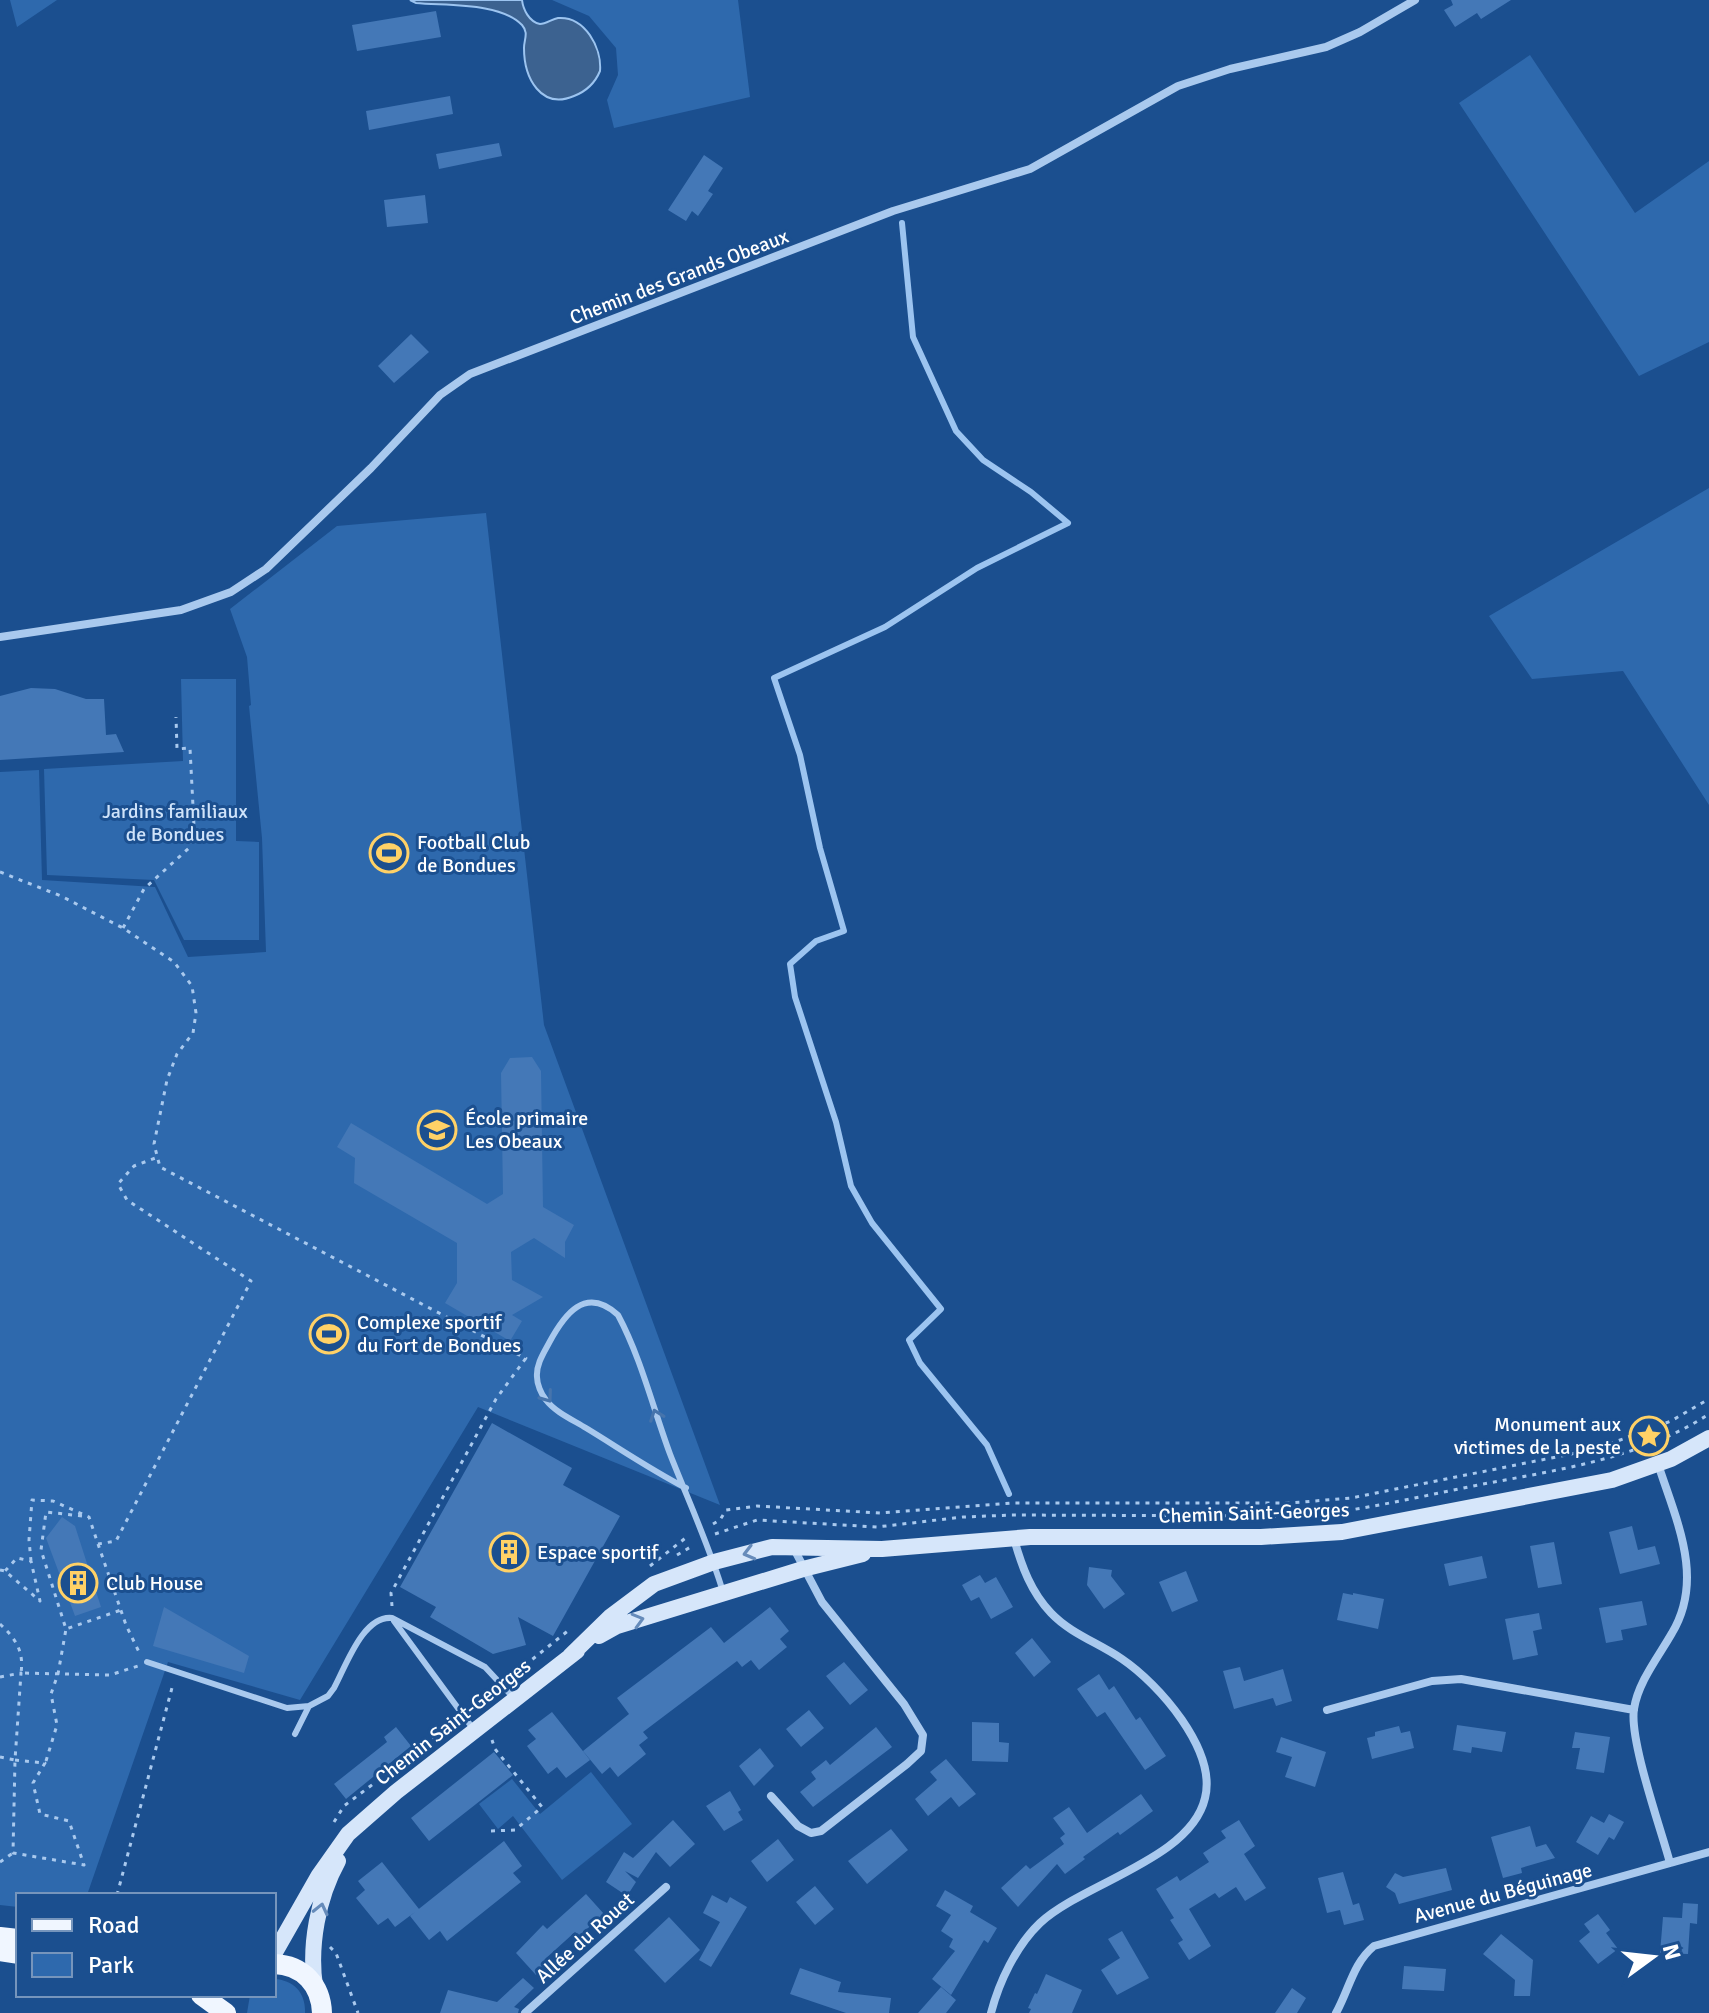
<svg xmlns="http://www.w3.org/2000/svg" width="1709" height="2013" font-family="Signika,sans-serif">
<rect width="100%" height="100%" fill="#1b4f8f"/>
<path fill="#2e69ad" d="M 10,0 L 57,0 L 17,27 Z
M 552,0 L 738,0 L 750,97 L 614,128 L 607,100 L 618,75 L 616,48 L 589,16 Z
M 1530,55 L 1635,213 L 1709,161 L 1709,342 L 1639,376 L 1459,103 Z
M 1709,488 L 1709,805 L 1623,671 L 1532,679 L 1489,616 Z
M 486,513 L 544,1025 L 720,1505 L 478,1407 L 300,1700 L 168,1662 L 87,1895 L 18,1895 L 18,1907 L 0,1905 L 0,772 L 39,770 L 42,880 L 155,887 L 188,957 L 266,952 L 262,838 L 249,706 L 251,705 L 247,657 L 230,609 L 337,526 Z
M 181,679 L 236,679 L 236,841 L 259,842 L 259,940 L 184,940 L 154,880 L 47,875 L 44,769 L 183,761 Z
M 591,1772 L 632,1824 L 562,1880 L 513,1816 L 498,1829 L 479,1804 L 512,1779 L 540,1814 Z
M 274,1979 C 294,1980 306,1993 305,2013 L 247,2013 L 250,1995 L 274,1995 Z"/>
<path fill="#3c6290" stroke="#9cc4f0" stroke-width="2" d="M 410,0 L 522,0 C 523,9 529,22 540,24 C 546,24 552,19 558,18 C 585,16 602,48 600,71 C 595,83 587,91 574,96 C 541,110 524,78 524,48 C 524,39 529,33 522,25 C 500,2 446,6 416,3 Z"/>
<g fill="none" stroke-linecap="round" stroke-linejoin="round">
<path stroke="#9cc4f0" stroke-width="6" d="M 902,223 L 913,337 L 956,431 L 983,460 L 1031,492 L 1068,523 L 977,568 L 885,627 L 774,678 L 800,755 L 820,848 L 844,931 L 816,941 L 790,964 L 795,997 L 836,1122 L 851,1186 L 872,1223 L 941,1309 L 909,1340 L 920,1363 L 987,1445 L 1009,1494"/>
</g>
<path fill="#4478b7" d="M 1451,0 L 1511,0 L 1481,19 L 1477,13 L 1455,27 L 1444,10 L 1453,5 Z
M 436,11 L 441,37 L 357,51 L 352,25 Z
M 450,96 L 453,114 L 369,130 L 366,111 Z
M 499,143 L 502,156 L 439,169 L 436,154 Z
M 704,155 L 723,168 L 708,191 L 713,194 L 698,216 L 692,211 L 686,221 L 668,210 Z
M 425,195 L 428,223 L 387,227 L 384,200 Z
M 411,334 L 429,352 L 394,383 L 378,366 Z
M 31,688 L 55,689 L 86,699 L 104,699 L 106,735 L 116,734 L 124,752 L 0,760 L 0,696 Z
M 532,1057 L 541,1071 L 543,1207 L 574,1225 L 565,1242 L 565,1258 L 534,1238 L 511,1252 L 512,1280 L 543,1297 L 512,1315 L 522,1321 L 510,1341 L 445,1303 L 457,1283 L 457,1243 L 354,1183 L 355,1158 L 337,1147 L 351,1123 L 487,1204 L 503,1194 L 501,1073 L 510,1058 Z
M 492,1423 L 572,1468 L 563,1485 L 620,1516 L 553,1636 L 518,1617 L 526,1645 L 493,1654 L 430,1617 L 436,1607 L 400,1587 Z
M 62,1517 L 75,1526 L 101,1607 L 75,1616 L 46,1538 Z
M 1632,1526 L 1638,1550 L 1655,1546 L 1660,1564 L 1620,1574 L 1609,1532 Z
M 1554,1542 L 1562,1584 L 1538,1588 L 1530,1546 Z
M 1482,1556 L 1487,1578 L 1449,1586 L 1444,1564 Z
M 1089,1567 L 1112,1570 L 1111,1576 L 1125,1594 L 1104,1609 L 1087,1585 Z
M 1186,1571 L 1198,1601 L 1172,1612 L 1159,1582 Z
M 980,1575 L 985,1583 L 996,1577 L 1013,1607 L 991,1619 L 979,1597 L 971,1601 L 962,1585 Z
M 1343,1593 L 1353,1595 L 1353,1593 L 1384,1599 L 1378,1629 L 1337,1620 Z
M 1642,1601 L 1647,1625 L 1621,1630 L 1623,1640 L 1606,1643 L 1599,1608 Z
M 164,1607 L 249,1656 L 244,1673 L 153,1646 Z
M 770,1607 L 789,1631 L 780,1639 L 787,1647 L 759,1670 L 751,1660 L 742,1667 L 737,1661 L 643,1732 L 648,1738 L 639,1745 L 646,1754 L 618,1777 L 610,1767 L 602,1774 L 583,1751 L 629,1714 L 617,1698 L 711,1627 L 724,1643 Z
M 1539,1613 L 1542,1629 L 1533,1631 L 1538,1655 L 1513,1660 L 1505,1619 Z
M 1032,1638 L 1051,1662 L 1034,1677 L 1015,1653 Z
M 844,1662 L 868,1690 L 850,1705 L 826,1676 Z
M 1240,1667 L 1244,1681 L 1283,1669 L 1292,1701 L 1276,1706 L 1273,1698 L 1234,1709 L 1223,1671 Z
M 1099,1674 L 1109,1690 L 1114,1686 L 1136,1720 L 1140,1717 L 1166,1756 L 1145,1770 L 1105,1712 L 1097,1717 L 1077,1689 Z
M 809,1710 L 824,1728 L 801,1747 L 786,1729 Z
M 552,1712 L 590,1760 L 566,1778 L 557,1767 L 548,1774 L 527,1746 L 536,1739 L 528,1730 Z
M 972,1722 L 999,1723 L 999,1742 L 1009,1743 L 1008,1762 L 972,1761 Z
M 1457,1725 L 1506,1732 L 1502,1752 L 1472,1747 L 1471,1753 L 1453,1750 Z
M 1399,1726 L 1401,1733 L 1410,1731 L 1414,1748 L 1372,1759 L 1367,1738 L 1375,1736 L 1375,1732 Z
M 396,1727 L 411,1746 L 346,1799 L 334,1784 L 387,1742 L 384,1737 Z
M 876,1727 L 892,1747 L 813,1807 L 800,1792 L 816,1779 L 811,1772 L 826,1760 L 830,1765 Z
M 1575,1732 L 1610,1737 L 1604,1773 L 1576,1769 L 1580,1748 L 1572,1748 Z
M 1281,1737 L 1326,1752 L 1315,1787 L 1285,1777 L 1292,1757 L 1276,1752 Z
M 760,1748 L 774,1766 L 754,1786 L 739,1766 Z
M 494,1752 L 513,1775 L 429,1841 L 411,1818 Z
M 946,1759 L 976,1794 L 959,1807 L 951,1797 L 928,1816 L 915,1799 L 937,1780 L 930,1772 Z
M 730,1791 L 741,1810 L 738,1812 L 743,1820 L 724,1831 L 706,1806 Z
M 1141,1794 L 1153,1811 L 1120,1835 L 1118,1832 L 1083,1857 L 1085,1859 L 1065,1874 L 1057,1864 L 1018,1907 L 1001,1888 L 1026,1865 L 1030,1869 L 1064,1844 L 1060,1838 L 1065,1834 L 1053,1818 L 1069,1807 L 1087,1833 Z
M 1609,1814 L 1624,1822 L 1614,1840 L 1609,1837 L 1598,1855 L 1576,1842 L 1591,1816 L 1604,1823 Z
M 673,1820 L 695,1844 L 670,1867 L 656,1852 L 638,1878 L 625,1871 L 636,1882 L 627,1896 L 606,1882 L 624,1852 L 633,1858 Z
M 1239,1820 L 1255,1846 L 1244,1854 L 1266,1888 L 1245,1901 L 1236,1887 L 1219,1898 L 1215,1893 L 1189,1909 L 1211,1946 L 1189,1960 L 1178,1943 L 1183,1940 L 1170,1920 L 1174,1918 L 1156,1889 L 1177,1876 L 1180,1881 L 1209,1862 L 1203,1853 L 1226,1838 L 1221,1831 Z
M 1530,1826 L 1536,1847 L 1546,1844 L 1555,1858 L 1521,1868 L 1522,1873 L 1503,1878 L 1491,1837 Z
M 891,1829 L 908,1850 L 867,1884 L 848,1861 Z
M 778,1839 L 794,1860 L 767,1882 L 751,1861 Z
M 504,1841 L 522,1866 L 513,1873 L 521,1882 L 447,1941 L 440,1931 L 429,1940 L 410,1916 Z
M 382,1862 L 419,1909 L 395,1927 L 388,1918 L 378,1925 L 356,1898 L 365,1890 L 358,1881 Z
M 1446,1868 L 1452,1890 L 1399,1904 L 1395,1893 L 1386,1887 L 1395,1873 L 1403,1877 Z
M 1343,1872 L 1353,1905 L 1359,1903 L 1364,1920 L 1344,1925 L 1340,1910 L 1327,1913 L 1318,1878 Z
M 815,1886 L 834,1909 L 815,1925 L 796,1902 Z
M 945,1890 L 973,1906 L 970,1912 L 997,1928 L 988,1943 L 984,1940 L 951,1995 L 932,1979 L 955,1951 L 949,1947 L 953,1939 L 941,1931 L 951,1915 L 936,1906 Z
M 586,1894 L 604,1914 L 579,1936 L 575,1932 L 544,1960 L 548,1964 L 536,1975 L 516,1953 L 543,1925 L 547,1929 Z
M 712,1895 L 727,1903 L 730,1897 L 747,1907 L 711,1967 L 699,1960 L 720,1922 L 703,1913 Z
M 1683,1903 L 1698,1904 L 1697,1924 L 1690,1923 L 1688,1954 L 1660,1953 L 1663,1917 L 1682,1918 Z
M 1598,1914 L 1610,1930 L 1606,1933 L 1618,1949 L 1598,1964 L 1579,1941 L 1590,1932 L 1584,1924 Z
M 669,1917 L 700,1950 L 665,1983 L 634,1950 Z
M 1122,1931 L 1149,1978 L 1117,1995 L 1101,1970 L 1120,1958 L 1108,1939 Z
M 1501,1934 L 1533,1960 L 1530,1996 L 1514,1996 L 1515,1980 L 1483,1954 Z
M 1404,1966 L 1446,1969 L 1444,1991 L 1402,1989 Z
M 800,1968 L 841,1982 L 838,1992 L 891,1998 L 889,2013 L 846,2013 L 790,1994 Z
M 1046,1974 L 1082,1990 L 1072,2013 L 1029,2013 L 1031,2009 L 1028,2008 L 1035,1993 L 1037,1994 Z
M 523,1978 L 534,1988 L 514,2007 L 519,2009 L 518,2013 L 440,2013 L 448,1990 L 497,2002 Z
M 941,1987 L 956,2000 L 946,2013 L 918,2013 Z
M 1292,1988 L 1306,1998 L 1297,2013 L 1275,2013 Z"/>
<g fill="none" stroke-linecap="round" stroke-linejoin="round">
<path stroke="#a9c9ee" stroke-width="3" stroke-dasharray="4 6" stroke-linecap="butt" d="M 0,872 L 61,896 L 123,928 L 174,962 L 192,986 L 196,1013 L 193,1033 L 177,1054 L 167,1080 L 154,1144 L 160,1167 L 527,1359
M 123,928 L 144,889 L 189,848 L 194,826 L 190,748 L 177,749 L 176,717
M 1316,1515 C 1371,1508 1424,1496 1478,1485 C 1557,1470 1640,1459 1709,1414
M 82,1516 L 46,1512 L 41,1550 L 66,1629 L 121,1610
M 713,1524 L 720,1520 L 726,1510 L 757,1506 L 880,1513 L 1013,1503 L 1290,1503 L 1351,1498 L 1596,1449 L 1671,1421 L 1709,1399
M 715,1534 L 757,1520 L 877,1527 L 963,1517 L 1011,1515 L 1289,1516
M 98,1544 L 126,1625 L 139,1652
M 677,1555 L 694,1545
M 31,1561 L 29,1540 L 32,1500 L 53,1501 L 89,1517 L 98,1544 L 116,1541 L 251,1281 L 127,1200 L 118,1184 L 134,1166 L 158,1157
M 650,1566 L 688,1536
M 0,1570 L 5,1571 L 40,1601 L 31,1561 L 17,1558 L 5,1571
M 392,1606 L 391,1593 L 496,1399 L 526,1358
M 0,1624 C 16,1639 24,1651 21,1673 L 110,1675 L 138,1666
M 0,1677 L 21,1673 L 15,1760 L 0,1757
M 509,1678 L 569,1630
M 472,1708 L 491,1693
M 15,1760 L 45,1763 L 33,1783 L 40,1814 L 69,1821 L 84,1865 L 13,1853 Z
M 46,1761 L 57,1725 L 51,1694 L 58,1674 L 66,1629
M 334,1822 L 344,1806 L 454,1723
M 491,1831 L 515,1830 L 542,1807 L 495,1749 L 492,1740
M 0,1862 L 13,1853
M 117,1895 L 173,1684
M 330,1947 L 336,1953 L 358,2013"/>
<path stroke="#a9c9ee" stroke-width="6" d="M 686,1488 C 651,1470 619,1448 586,1428 C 573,1420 555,1412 546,1400 C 541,1394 537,1384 537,1377 C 536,1365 543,1354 549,1343 C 564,1315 585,1285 618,1315 C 641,1358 653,1408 670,1454 C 688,1500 709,1545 723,1592
M 394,1621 L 474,1730
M 147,1662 L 287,1708 L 309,1706 L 328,1696 L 334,1688 C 346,1666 363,1615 392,1618 L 485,1667 L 513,1697
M 295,1734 L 309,1706"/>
<path stroke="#a9c9ee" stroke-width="8" d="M 0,637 L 181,610 L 231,592 L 266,569 L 371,468 L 440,395 L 470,374 L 893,211 L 1030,169 L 1178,86 L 1230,69 L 1326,47 L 1360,32 L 1415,0
M 1658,1464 C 1676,1520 1705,1578 1672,1633 C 1659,1656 1638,1682 1634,1709 C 1629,1740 1661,1829 1670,1863
M 1327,1710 L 1432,1681 L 1461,1679 L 1634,1710
M 771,1796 L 798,1826 L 811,1833 L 821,1831 L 907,1764 L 921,1751 L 923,1735 L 904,1704 L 822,1602 L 793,1547
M 525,2013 L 666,1887
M 991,2013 C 999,1982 1016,1946 1040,1923 C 1083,1883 1191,1859 1205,1798 C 1217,1750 1159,1684 1122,1659 C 1099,1643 1071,1634 1051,1613 C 1031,1592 1022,1567 1014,1539
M 1336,2013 C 1349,1990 1353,1963 1374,1946 L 1709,1852"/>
<path stroke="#d6e6fa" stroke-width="16" d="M 599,1636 L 617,1626 L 803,1569 L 863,1554
M 570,1656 L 610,1617 L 654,1584 L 714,1562 L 772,1547 L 882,1549 L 1030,1537 L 1261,1537 L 1342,1532 L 1612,1480 L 1671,1459 L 1709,1438
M 274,1954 L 319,1875 L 348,1834 L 396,1792 L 577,1651
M 315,1986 C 309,1946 318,1897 338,1861"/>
<path stroke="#f0f6ff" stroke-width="20" d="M 0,1937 L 18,1939
M 0,1951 L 18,1954
M 274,1964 C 303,1965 321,1985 322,2013
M 201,1995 L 226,2013"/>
</g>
<defs><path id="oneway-chevron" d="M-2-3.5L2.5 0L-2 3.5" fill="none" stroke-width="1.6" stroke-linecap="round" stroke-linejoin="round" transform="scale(2)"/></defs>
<g stroke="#4674ac">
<use href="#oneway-chevron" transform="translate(547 1397) rotate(54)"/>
<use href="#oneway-chevron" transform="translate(656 1415) rotate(-110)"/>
</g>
<g stroke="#668bba">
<use href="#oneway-chevron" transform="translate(749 1553) rotate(165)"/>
<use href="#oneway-chevron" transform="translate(638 1620) rotate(-16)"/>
<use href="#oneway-chevron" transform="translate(321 1909) rotate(-77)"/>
</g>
<defs>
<symbol id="stadium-ring" viewBox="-11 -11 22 22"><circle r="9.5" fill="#1b4f8f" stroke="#ffd166" stroke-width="1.5"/><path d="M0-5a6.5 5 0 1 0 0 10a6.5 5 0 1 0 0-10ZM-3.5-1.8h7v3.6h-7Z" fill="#ffd166"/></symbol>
<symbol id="school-ring" viewBox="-11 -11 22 22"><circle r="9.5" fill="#1b4f8f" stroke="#ffd166" stroke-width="1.5"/><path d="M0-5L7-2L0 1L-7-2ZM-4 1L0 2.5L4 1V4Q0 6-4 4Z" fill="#ffd166"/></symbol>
<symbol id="sight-ring" viewBox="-11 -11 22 22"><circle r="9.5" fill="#1b4f8f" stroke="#ffd166" stroke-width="1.5"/><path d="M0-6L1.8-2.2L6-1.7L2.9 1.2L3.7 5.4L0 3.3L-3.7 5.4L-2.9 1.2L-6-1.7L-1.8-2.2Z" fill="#ffd166"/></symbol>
<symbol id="building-ring" viewBox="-11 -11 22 22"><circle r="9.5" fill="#1b4f8f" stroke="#ffd166" stroke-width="1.5"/><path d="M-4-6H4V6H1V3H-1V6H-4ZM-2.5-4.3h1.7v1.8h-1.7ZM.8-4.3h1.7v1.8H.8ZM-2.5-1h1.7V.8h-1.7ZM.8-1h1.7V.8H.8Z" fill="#ffd166"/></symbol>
</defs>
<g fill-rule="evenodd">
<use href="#stadium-ring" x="367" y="831" width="44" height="44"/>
<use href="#school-ring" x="415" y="1108" width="44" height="44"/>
<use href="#stadium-ring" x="307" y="1312" width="44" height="44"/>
<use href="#sight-ring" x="1627" y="1414" width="44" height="44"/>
<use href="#building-ring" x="487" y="1530" width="44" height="44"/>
<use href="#building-ring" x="56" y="1561" width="44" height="44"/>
</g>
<g text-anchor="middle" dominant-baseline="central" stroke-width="6" stroke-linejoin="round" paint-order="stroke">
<g font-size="20" fill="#fff" stroke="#1b4f8f">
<text transform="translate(679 277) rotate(-21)">Chemin des Grands Obeaux</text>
<text transform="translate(1254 1513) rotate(-2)">Chemin Saint-Georges</text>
<text transform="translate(453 1722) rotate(-38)">Chemin Saint-Georges</text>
<text transform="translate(1503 1893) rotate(-15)">Avenue du Béguinage</text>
<text transform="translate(585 1938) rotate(-42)">Allée du Rouet</text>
</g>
<g font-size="20" fill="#cfe3fa" stroke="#1b4f8f">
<text x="175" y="811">Jardins familiaux<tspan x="175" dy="23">de Bondues</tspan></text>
</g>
<g font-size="20" fill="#fff" stroke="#1b4f8f" text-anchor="start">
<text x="417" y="842">Football Club<tspan x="417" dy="23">de Bondues</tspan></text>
<text x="465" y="1118">École primaire<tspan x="465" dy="23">Les Obeaux</tspan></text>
<text x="357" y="1322">Complexe sportif<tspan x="357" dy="23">du Fort de Bondues</tspan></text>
<text x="1621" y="1424" text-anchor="end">Monument aux<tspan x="1621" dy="23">victimes de la peste</tspan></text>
<text x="537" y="1552">Espace sportif</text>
<text x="106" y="1583">Club House</text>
</g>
</g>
<rect x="16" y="1893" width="260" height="104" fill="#1b4f8f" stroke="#7695bc" stroke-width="2"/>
<rect x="32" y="1919" width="40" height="12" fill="#f0f6ff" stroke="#7695bc" stroke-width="2"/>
<text x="88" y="1933" font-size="24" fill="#ffffff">Road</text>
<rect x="32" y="1953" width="40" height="24" fill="#2e69ad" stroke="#7695bc" stroke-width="2"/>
<text x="88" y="1973" font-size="24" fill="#ffffff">Park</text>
<g transform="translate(1653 1957) rotate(75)" stroke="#1b4f8f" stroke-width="6" paint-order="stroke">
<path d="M0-6L14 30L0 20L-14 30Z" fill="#ffffff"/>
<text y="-12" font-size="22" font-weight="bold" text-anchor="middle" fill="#ffffff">N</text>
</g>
</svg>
